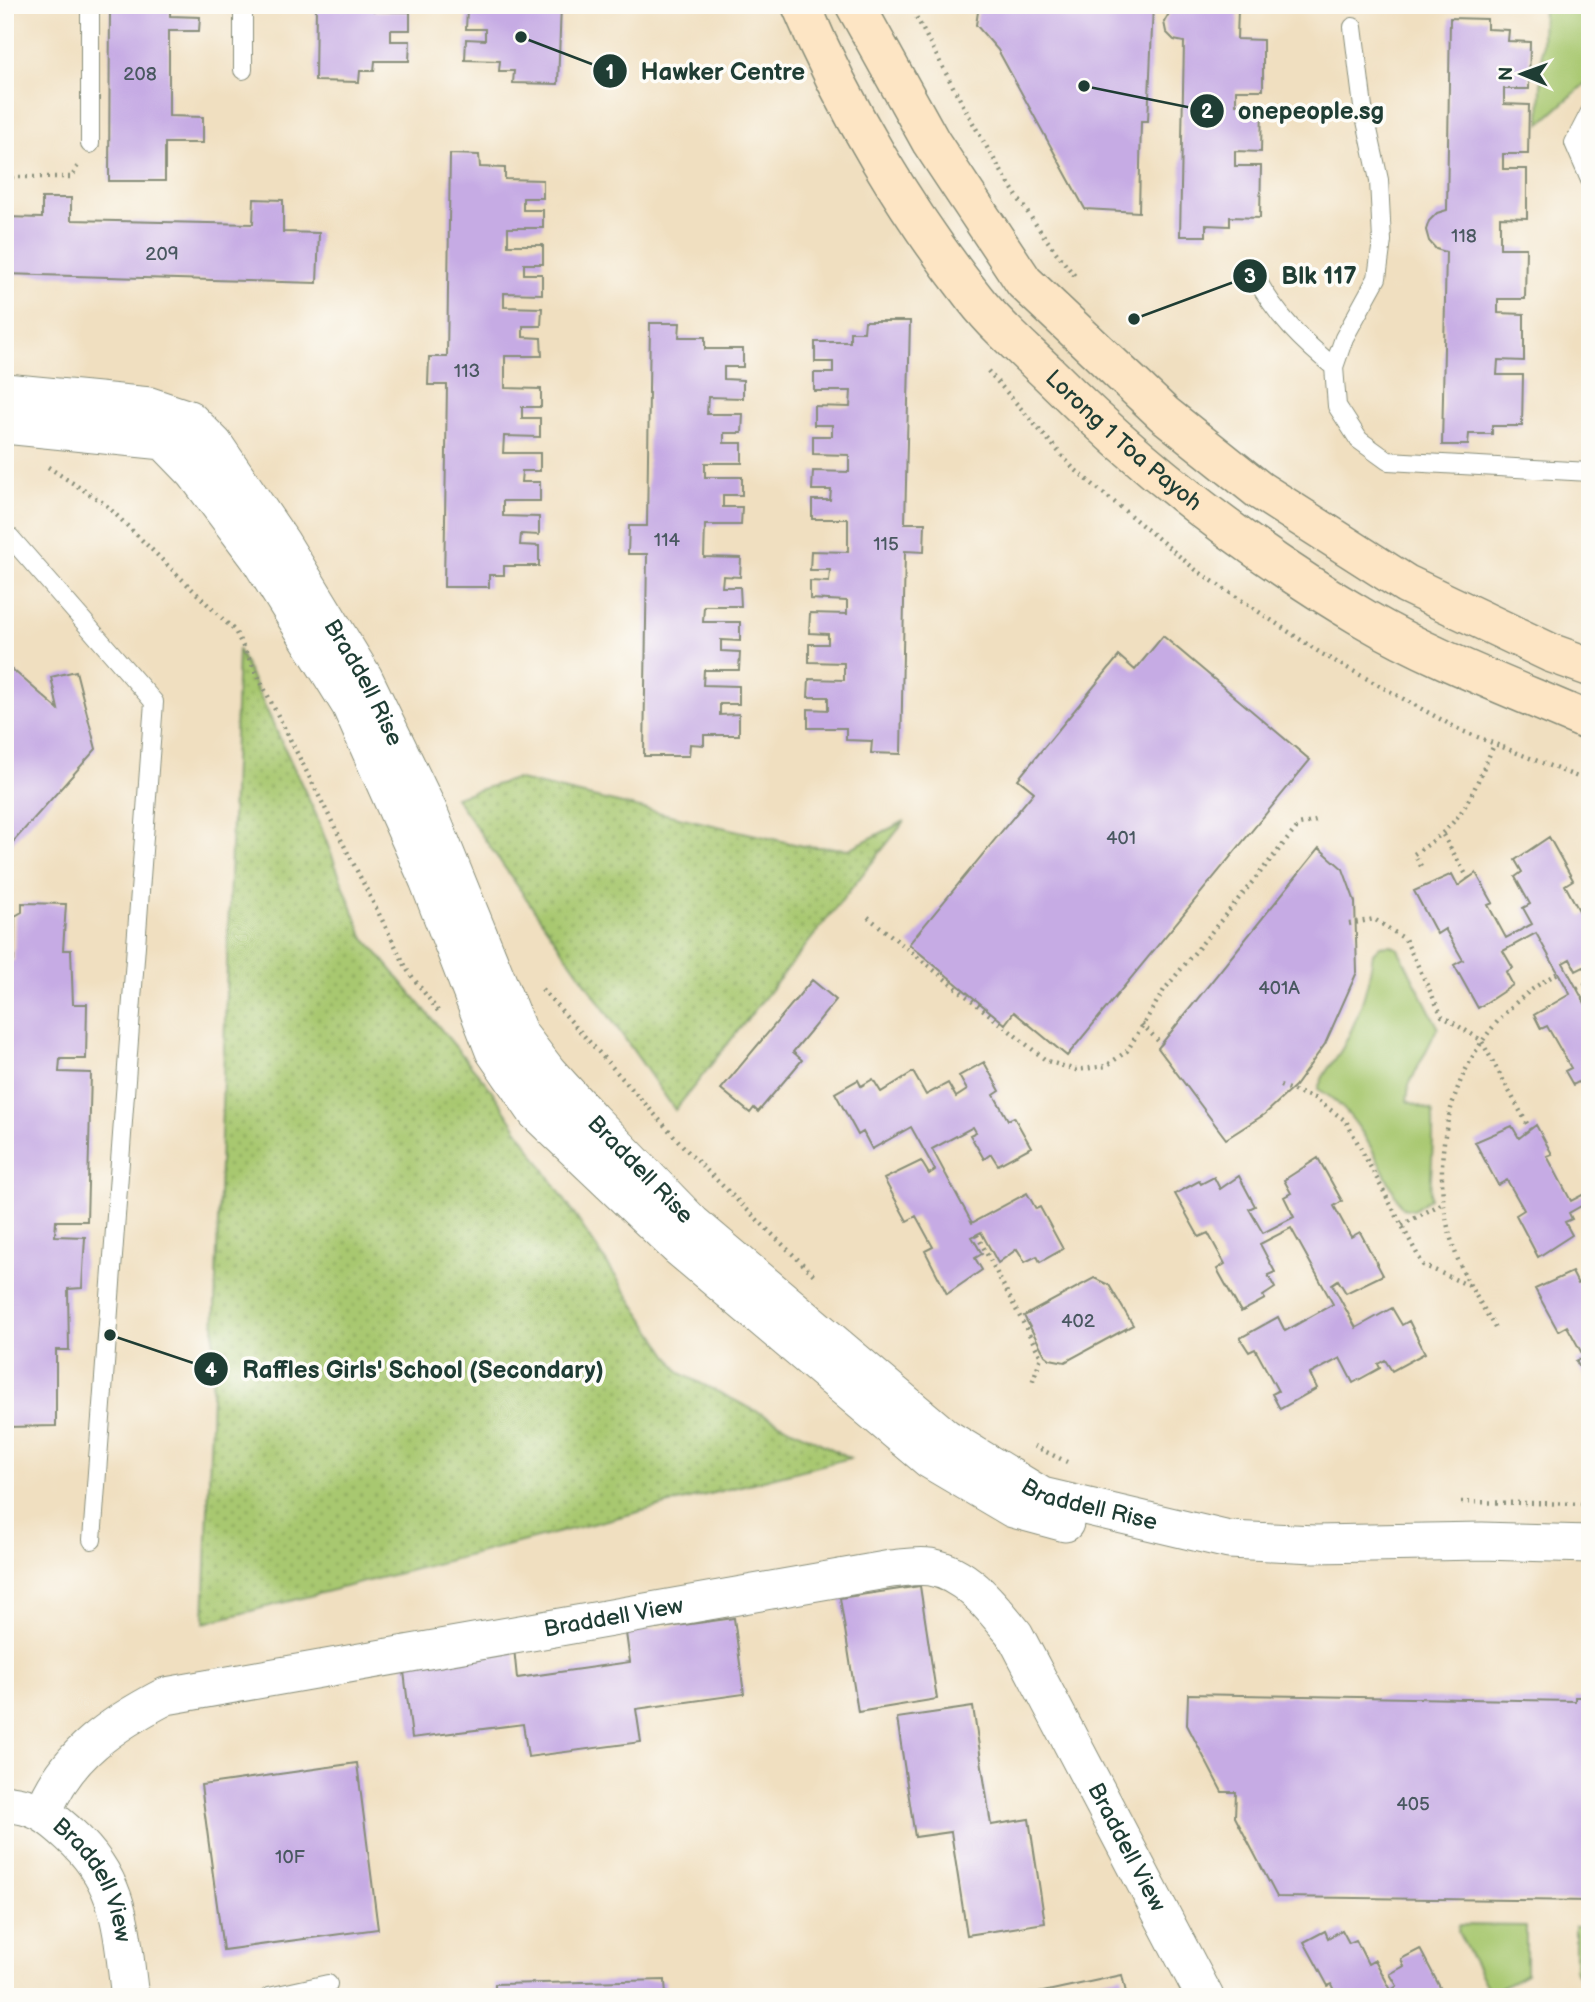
<svg xmlns="http://www.w3.org/2000/svg" width="1595" height="2002" font-family="'Balsamiq Sans',sans-serif">
<defs>
<pattern id="grass-dots" width="8" height="8" patternUnits="userSpaceOnUse" patternTransform="scale(1.75)"><rect width="8" height="8" fill="#a8c870"/><path d="M2 2h.1M6 6h.1" fill="none" stroke="#88a45d" stroke-width="1.8" stroke-linecap="round"/></pattern>
</defs>
<rect width="100%" height="100%" fill="#fdfcf7"/>
<filter id="ink" filterUnits="userSpaceOnUse"><feTurbulence type="fractalNoise" baseFrequency=".0143" numOctaves="2"/><feDisplacementMap in="SourceGraphic" scale="14" xChannelSelector="R" yChannelSelector="G"/><feConvolveMatrix kernelMatrix="1 2 1 2 8 2 1 2 1" color-interpolation-filters="sRGB"/></filter>
<filter id="wash" filterUnits="userSpaceOnUse"><feTurbulence type="fractalNoise" baseFrequency=".00686" numOctaves="4" result="noise"/><feDisplacementMap in="SourceGraphic" scale="28" xChannelSelector="R" yChannelSelector="G"/><feGaussianBlur stdDeviation="1.57" result="paint"/><feColorMatrix in="noise" values="0 0 0 0 0 0 0 0 0 0 0 0 0 0 0 0 0 1.4 0 .05"/><feComposite in="paint" operator="in"/></filter>
<g filter="url(#wash)">
<rect width="100%" height="100%" fill="#f0dfc0"/>
<path fill="url(#grass-dots)" stroke="#648252" stroke-width="2" d="M 238,649 L 316,815 L 363,936 L 490,1088 L 680,1373 L 850,1458 L 204,1623 Z
M 515,779 L 803,846 L 849,849 L 905,821 L 675,1110 L 455,797 Z"/>
<path fill="#a8c870" stroke="#648252" stroke-width="2" d="M 1543,5 L 1590,5 L 1590,79 L 1540,124 Z
M 1390,945 L 1398,949 L 1438,1027 L 1409,1085 L 1407,1101 L 1432,1111 C 1436,1117 1430,1183 1430,1198 L 1414,1210 L 1402,1208 C 1379,1165 1362,1114 1318,1089 C 1323,1071 1335,1062 1343,1047 C 1359,1017 1369,986 1373,953 L 1380,946 Z
M 1459,1925 L 1526,1926 L 1526,1974 L 1490,1993 L 1458,1932 Z
M 1575,1926 L 1590,1926 L 1590,1997 L 1575,1969 Z"/>
<g id="blocks">
<path fill="#c6abe4" d="M 110,5 L 170,5 L 170,16 L 200,17 L 199,31 L 169,31 L 169,116 L 203,117 L 203,143 L 165,143 L 165,181 L 109,181 Z
M 316,5 L 374,5 L 374,11 L 410,12 L 410,30 L 391,30 L 391,41 L 410,41 L 409,61 L 375,61 L 374,71 L 360,71 L 359,82 L 315,81 Z
M 503,5 L 561,5 L 558,84 L 513,83 L 514,71 L 499,71 L 500,61 L 465,60 L 466,39 L 485,40 L 485,29 L 466,29 L 467,10 L 503,11 Z
M 979,5 L 1153,5 L 1148,121 L 1141,121 L 1139,212 L 1085,209 L 998,50 L 976,25 Z
M 1174,5 L 1265,5 L 1265,9 L 1238,9 L 1237,39 L 1263,40 L 1263,90 L 1236,90 L 1236,104 L 1262,105 L 1261,152 L 1235,151 L 1235,166 L 1261,166 L 1260,218 L 1230,217 L 1230,226 L 1206,225 L 1206,236 L 1180,236 L 1184,42 L 1174,40 L 1166,32 L 1164,22 Z
M 1450,18 L 1487,19 L 1487,29 L 1509,30 L 1508,41 L 1530,42 L 1529,89 L 1504,89 L 1504,104 L 1529,105 L 1528,154 L 1503,154 L 1503,169 L 1527,169 L 1527,218 L 1500,217 L 1500,248 L 1526,248 L 1525,299 L 1498,299 L 1498,313 L 1524,314 L 1524,361 L 1498,360 L 1497,375 L 1523,375 L 1522,426 L 1492,426 L 1492,434 L 1469,434 L 1468,445 L 1442,445 L 1446,252 L 1436,249 L 1429,241 L 1426,230 L 1429,221 L 1437,213 L 1447,210 Z
M 450,154 L 479,155 L 480,167 L 505,168 L 505,179 L 543,180 L 543,198 L 523,198 L 523,210 L 543,210 L 543,228 L 508,228 L 508,245 L 543,245 L 543,264 L 524,264 L 524,274 L 542,274 L 542,294 L 504,293 L 504,307 L 542,308 L 541,326 L 523,326 L 523,337 L 541,338 L 542,356 L 505,356 L 505,388 L 541,389 L 541,407 L 522,407 L 522,418 L 540,418 L 540,437 L 504,436 L 503,453 L 540,453 L 540,471 L 522,471 L 521,482 L 540,482 L 540,501 L 503,501 L 503,516 L 539,517 L 539,535 L 521,534 L 520,545 L 539,546 L 539,566 L 504,566 L 504,575 L 489,575 L 489,587 L 444,587 L 447,385 L 428,385 L 429,357 L 447,357 Z
M 42,198 L 71,198 L 71,220 L 253,224 L 254,199 L 283,200 L 283,232 L 319,233 L 317,283 L 5,274 L 5,217 L 42,218 Z
M 865,321 L 910,321 L 905,523 L 925,523 L 924,552 L 905,551 L 901,754 L 871,753 L 872,741 L 846,740 L 846,728 L 808,728 L 808,709 L 828,710 L 828,697 L 808,697 L 809,679 L 844,680 L 844,663 L 809,662 L 809,644 L 828,644 L 828,634 L 809,633 L 810,613 L 847,614 L 847,601 L 810,599 L 810,581 L 829,582 L 830,570 L 810,570 L 811,551 L 848,552 L 848,519 L 812,519 L 812,500 L 830,500 L 831,490 L 812,490 L 813,471 L 849,472 L 849,455 L 813,454 L 813,436 L 832,436 L 832,425 L 814,425 L 814,406 L 850,407 L 851,391 L 814,391 L 814,373 L 833,373 L 833,362 L 815,362 L 815,342 L 850,342 L 850,332 L 864,332 Z
M 650,323 L 680,323 L 679,337 L 705,337 L 705,349 L 743,349 L 743,367 L 724,367 L 724,379 L 743,380 L 743,398 L 708,397 L 707,414 L 743,414 L 742,433 L 724,433 L 724,443 L 742,443 L 742,463 L 705,463 L 705,477 L 742,477 L 742,495 L 723,495 L 723,507 L 742,507 L 741,525 L 705,525 L 704,557 L 741,558 L 740,577 L 723,576 L 722,587 L 740,587 L 741,606 L 704,606 L 703,622 L 740,622 L 740,641 L 721,640 L 721,651 L 740,652 L 739,670 L 704,670 L 703,685 L 739,686 L 739,704 L 720,704 L 720,715 L 739,714 L 739,735 L 704,735 L 704,745 L 690,744 L 689,756 L 644,756 L 647,554 L 628,554 L 629,526 L 647,526 Z
M 1163,636 L 1310,760 L 1067,1056 L 1014,1012 L 1005,1024 L 909,944 L 1034,792 L 1018,779 L 1119,656 L 1135,670 Z
M 5,663 L 58,709 L 51,677 L 76,671 L 96,749 L 5,851 Z
M 1549,837 L 1573,880 L 1565,885 L 1582,916 L 1590,912 L 1590,964 L 1576,971 L 1570,959 L 1563,963 L 1587,1007 L 1590,1005 L 1590,1076 L 1573,1085 L 1565,1071 L 1571,1068 L 1547,1026 L 1541,1029 L 1534,1015 L 1570,994 L 1536,933 L 1503,951 L 1513,968 L 1506,972 L 1513,985 L 1478,1008 L 1454,965 L 1463,960 L 1445,929 L 1437,934 L 1414,891 L 1452,874 L 1458,886 L 1476,873 L 1493,903 L 1488,905 L 1506,938 L 1532,924 L 1523,908 L 1530,904 L 1515,877 L 1522,872 L 1515,860 Z
M 1319,848 L 1343,869 L 1355,902 L 1357,972 L 1325,1044 L 1295,1086 L 1265,1114 L 1226,1139 L 1158,1048 Z
M 22,903 L 66,904 L 63,950 L 71,950 L 73,1004 L 87,1004 L 86,1059 L 60,1059 L 59,1072 L 91,1073 L 87,1221 L 56,1221 L 55,1236 L 85,1237 L 82,1288 L 68,1289 L 69,1350 L 56,1350 L 56,1426 L 5,1427 L 5,961 L 14,961 L 15,916 L 22,912 Z
M 812,980 L 836,1000 L 793,1052 L 802,1060 L 758,1112 L 754,1108 L 750,1113 L 721,1089 Z
M 984,1062 L 1000,1091 L 994,1095 L 1008,1120 L 1014,1117 L 1031,1147 L 998,1165 L 991,1154 L 984,1159 L 970,1135 L 976,1132 L 973,1127 L 932,1149 L 972,1223 L 1027,1193 L 1036,1209 L 1040,1207 L 1063,1249 L 1040,1262 L 1037,1256 L 1025,1262 L 1017,1249 L 998,1263 L 981,1232 L 972,1237 L 982,1254 L 975,1258 L 982,1270 L 947,1294 L 925,1251 L 933,1247 L 916,1216 L 907,1221 L 884,1179 L 921,1161 L 929,1174 L 935,1170 L 911,1127 L 872,1149 L 863,1132 L 858,1135 L 835,1093 L 858,1080 L 861,1086 L 873,1079 L 881,1092 L 913,1072 L 926,1095 L 948,1083 L 956,1097 L 967,1090 L 959,1076 Z
M 1536,1125 L 1552,1154 L 1547,1156 L 1571,1201 L 1590,1191 L 1590,1201 L 1569,1213 L 1572,1219 L 1565,1222 L 1572,1235 L 1538,1257 L 1516,1215 L 1524,1210 L 1507,1180 L 1498,1185 L 1475,1142 L 1512,1126 L 1519,1138 Z
M 1318,1158 L 1342,1201 L 1334,1206 L 1351,1237 L 1360,1232 L 1383,1275 L 1346,1293 L 1338,1280 L 1332,1284 L 1356,1328 L 1392,1308 L 1402,1325 L 1409,1321 L 1425,1353 L 1392,1371 L 1385,1360 L 1378,1364 L 1380,1368 L 1353,1383 L 1340,1358 L 1310,1374 L 1317,1388 L 1280,1409 L 1272,1394 L 1278,1391 L 1255,1349 L 1249,1352 L 1240,1338 L 1278,1317 L 1285,1331 L 1333,1304 L 1291,1228 L 1260,1244 L 1275,1272 L 1268,1275 L 1275,1288 L 1263,1296 L 1265,1299 L 1241,1312 L 1217,1269 L 1225,1264 L 1208,1233 L 1199,1237 L 1175,1194 L 1199,1181 L 1201,1184 L 1214,1177 L 1220,1189 L 1239,1176 L 1255,1206 L 1249,1209 L 1263,1233 L 1294,1217 L 1284,1197 L 1291,1193 L 1284,1180 Z
M 1572,1272 L 1578,1284 L 1586,1280 L 1590,1287 L 1590,1386 L 1576,1361 L 1584,1357 L 1567,1326 L 1558,1331 L 1535,1289 Z
M 1094,1278 L 1109,1285 L 1133,1325 L 1065,1362 L 1050,1359 L 1045,1355 L 1024,1316 Z
M 920,1586 L 937,1699 L 858,1712 L 840,1598 Z
M 734,1618 L 744,1694 L 636,1709 L 641,1742 L 528,1757 L 523,1724 L 412,1738 L 403,1663 L 514,1648 L 517,1678 L 630,1662 L 626,1633 Z
M 1188,1694 L 1575,1701 L 1575,1697 L 1590,1697 L 1590,1901 L 1277,1897 L 1235,1817 L 1236,1792 L 1222,1792 L 1187,1725 Z
M 973,1707 L 991,1825 L 1029,1819 L 1045,1923 L 967,1935 L 951,1832 L 915,1837 L 897,1718 Z
M 357,1763 L 378,1929 L 223,1950 L 201,1785 Z
M 1342,1930 L 1349,1943 L 1356,1940 L 1368,1964 L 1375,1960 L 1391,1990 L 1397,1986 L 1390,1974 L 1404,1966 L 1401,1959 L 1420,1949 L 1443,1993 L 1441,1997 L 1338,1997 L 1332,1984 L 1328,1986 L 1304,1942 L 1325,1931 L 1328,1938 Z
M 1122,1975 L 1127,1997 L 1039,1997 L 1038,1993 Z
M 665,1980 L 666,1997 L 495,1997 L 495,1984 Z"/>
</g>
</g>
<g filter="url(#ink)">
<use href="#blocks" fill-opacity="0" stroke="#888e7a" stroke-width="2"/>
<g fill="none" stroke-linecap="round" stroke-linejoin="round">
<defs>
<path id="service" d="M 1353,27 L 1363,107 L 1379,180 L 1382,241 L 1377,278 L 1344,338 L 1334,367 L 1337,406 L 1359,440 L 1388,461 L 1590,472
M 243,70 L 243,5
M 1590,112 L 1574,143 L 1590,180
M 90,144 L 90,5
M 1257,280 C 1277,316 1302,341 1334,367
M 5,535 L 10,537 L 154,702 L 92,1540
M 269,1997 L 328,1984"/>
<g id="minor">
<path id="s1" d="M 5,392 L 150,406 L 189,419 L 214,444 L 281,542 L 364,678 L 428,810 L 519,1034 L 548,1072 L 591,1119 L 693,1224 L 945,1437 L 1042,1496 L 1229,1540 L 1315,1544 L 1482,1541 L 1590,1544"/>
<path d="M 5,425 L 164,441 L 195,473 L 258,557 L 350,705 L 428,880 L 494,1051 L 536,1112 L 678,1247 L 930,1460 L 1013,1509 L 1065,1523"/>
<path id="s2" d="M 5,1803 C 38,1807 47,1814 70,1835 C 123,1883 121,1931 130,1997"/>
<path id="s3" d="M 44,1811 C 66,1754 114,1723 166,1696 L 891,1569 C 903,1568 918,1565 930,1567 C 967,1573 993,1608 1015,1635 L 1205,1997"/>
</g>
<g id="secondary">
<path id="s4" d="M 801,5 C 844,108 906,211 975,299 C 996,326 1023,349 1048,373 C 1143,468 1249,551 1365,619 C 1433,659 1517,690 1590,722"/>
<path d="M 855,5 L 931,142 L 1024,282 L 1164,414 L 1259,490 L 1406,584 L 1551,653 L 1590,667"/>
</g>
</defs>
<use href="#service" stroke="#888e7a" stroke-width="20"/>
<use href="#minor" stroke="#888e7a" stroke-width="39"/>
<use href="#secondary" stroke="#888e7a" stroke-width="41"/>
<path stroke="#888e7a" stroke-width="4.5" stroke-dasharray="2 5" stroke-linecap="butt" d="M 910,5 C 959,98 1007,194 1075,276
M 5,177 L 72,177 L 78,165
M 988,371 L 1073,468 L 1196,570 L 1322,654 L 1460,730 L 1590,782
M 48,467 L 105,504 L 235,631 L 408,971 L 438,1011
M 1443,835 L 1468,878
M 1421,866 L 1414,854 C 1466,821 1469,799 1494,745
M 868,917 L 1047,1061 L 1076,1070 L 1106,1066 L 1127,1051 L 1164,990 L 1299,825 L 1320,820
M 1349,924 L 1374,919 L 1405,939 L 1442,1016 L 1481,1040 L 1530,1129
M 1577,988 L 1590,983
M 542,989 L 692,1156 L 816,1277
M 1142,1024 L 1162,1045
M 1280,1086 L 1314,1098 L 1346,1121 L 1423,1265 L 1472,1287
M 1402,1225 L 1443,1203
M 977,1235 L 1041,1357 L 1032,1383
M 1495,1328 C 1484,1308 1470,1288 1461,1267 C 1415,1160 1454,1029 1558,973
M 1034,1446 L 1067,1462
M 1461,1502 L 1590,1504"/>
<use href="#service" stroke="#fff" stroke-width="18"/>
<use href="#minor" stroke="#fff" stroke-width="37"/>
<use href="#secondary" stroke="#fde5c4" stroke-width="38"/>
</g>
</g>
<g text-anchor="middle" dominant-baseline="central" stroke-width="7" stroke-linejoin="round" paint-order="stroke">
<g font-size="19" fill="#495860">
<text x="140" y="74">208</text>
<text x="1464" y="236">118</text>
<text x="162" y="254">209</text>
<text x="467" y="371">113</text>
<text x="667" y="540">114</text>
<text x="886" y="544">115</text>
<text x="1121" y="838">401</text>
<text x="1279" y="988">401A</text>
<text x="1078" y="1321">402</text>
<text x="1413" y="1804">405</text>
<text x="290" y="1857">10F</text>
</g>
<g font-size="23" fill="#1f3d34" stroke="#fdfcf7">
<text stroke="none"><textPath href="#s4" startOffset="548">Lorong 1 Toa Payoh</textPath></text>
<text stroke="none"><textPath href="#s1" startOffset="504">Braddell Rise</textPath></text>
<text stroke="none"><textPath href="#s1" startOffset="1071">Braddell Rise</textPath></text>
<text stroke="none"><textPath href="#s1" startOffset="1638">Braddell Rise</textPath></text>
<text stroke="none"><textPath href="#s3" startOffset="626">Braddell View</textPath></text>
<text stroke="none"><textPath href="#s3" startOffset="1298">Braddell View</textPath></text>
<text stroke="none"><textPath href="#s2" startOffset="126">Braddell View</textPath></text>
</g>
</g>
<path fill="none" stroke="#1f3d34" stroke-width="2.5" d="M521 37L610 71M1084 86L1207 111M1134 319L1250 276M110 1335L211 1369"/>
<g fill="#1f3d34" stroke="#fdfcf7" stroke-width="2.5">
<circle cx="521" cy="37" r="7"/>
<circle cx="1084" cy="86" r="7"/>
<circle cx="1134" cy="319" r="7"/>
<circle cx="110" cy="1335" r="7"/>
<circle cx="610" cy="71" r="18"/>
<circle cx="1207" cy="111" r="18"/>
<circle cx="1250" cy="276" r="18"/>
<circle cx="211" cy="1369" r="18"/>
</g>
<g font-size="21" text-anchor="middle" font-weight="bold" fill="#fff">
<text x="610" y="79">1</text>
<text x="1207" y="118">2</text>
<text x="1250" y="283">3</text>
<text x="211" y="1377">4</text>
</g>
<g font-size="24" text-anchor="middle" font-weight="bold" fill="#1f3d34" stroke="#fdfcf7" stroke-width="7" stroke-linejoin="round" paint-order="stroke">
<text x="723" y="80">Hawker Centre</text>
<text x="1311" y="119">onepeople.sg</text>
<text x="1319" y="284">Blk 117</text>
<text x="423" y="1378">Raffles Girls' School (Secondary)</text>
</g>
<rect width="1595" height="2002" fill="none" stroke="#fdfcf7" stroke-width="28"/>
<g transform="translate(1522 74) rotate(271)" stroke="#fdfcf7" stroke-width="5" paint-order="stroke">
<path d="M0-5L12 26L0 18L-12 26Z" fill="#1f3d34"/>
<text y="-10" font-size="19" font-weight="bold" text-anchor="middle" fill="#1f3d34">N</text>
</g>
</svg>
